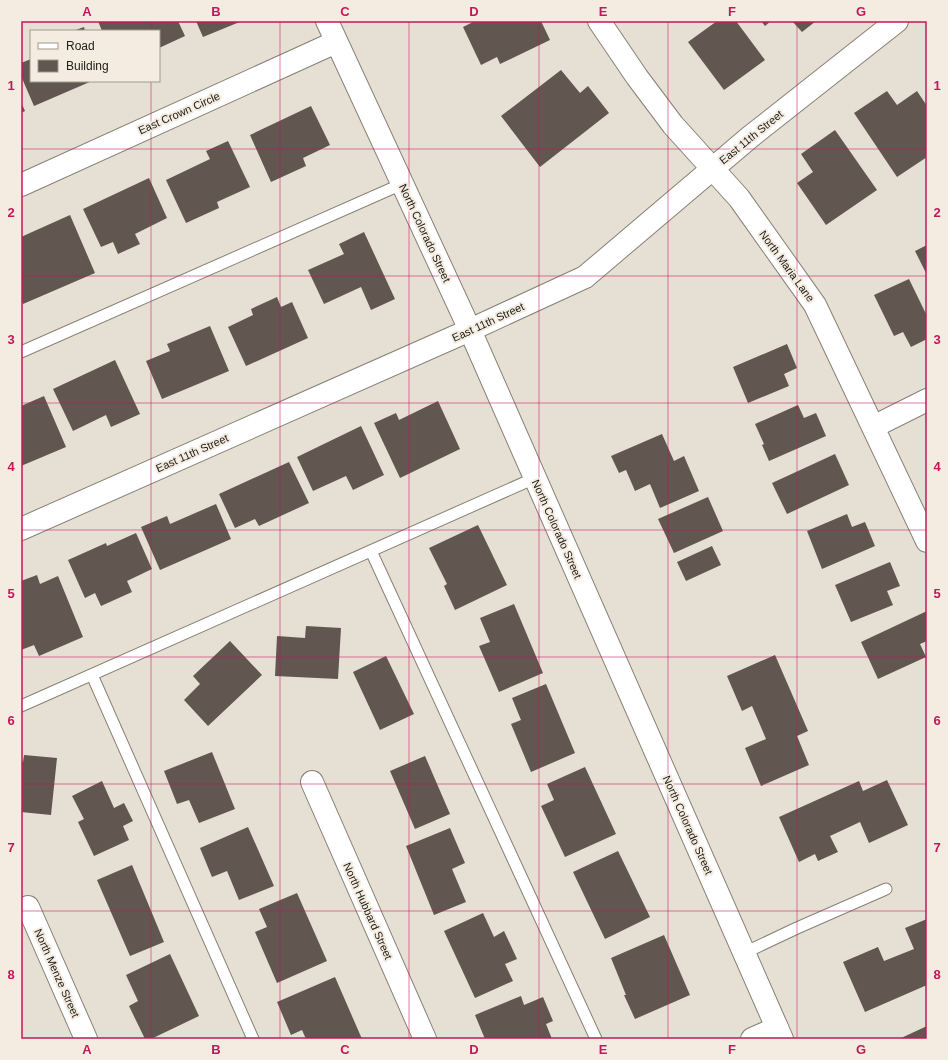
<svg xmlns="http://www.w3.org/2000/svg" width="948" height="1060" font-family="Helvetica,sans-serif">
<rect width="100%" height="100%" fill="#e6dfd3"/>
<path fill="#615650" d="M 98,21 L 178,21 L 185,36 L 159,48 L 159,31 L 102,31 Z
M 196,21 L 242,21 L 203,37 Z
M 475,21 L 541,21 L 550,40 L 500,64 L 497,57 L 481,65 L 463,27 Z
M 717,21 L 736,21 L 765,60 L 724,90 L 688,42 Z
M 761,21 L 771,21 L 765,26 Z
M 792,21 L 816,21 L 802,32 Z
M 84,27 L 85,31 L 73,31 Z
M 31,59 L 31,81 L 92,81 L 34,106 L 21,76 L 21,63 Z
M 561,70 L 580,93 L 588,86 L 609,113 L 540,167 L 501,116 Z
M 887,91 L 897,105 L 917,91 L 927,106 L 927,157 L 897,177 L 854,113 Z
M 21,102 L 25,111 L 21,113 Z
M 311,106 L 330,145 L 303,158 L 306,166 L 271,182 L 250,135 Z
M 835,130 L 877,190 L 826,225 L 797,183 L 813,172 L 801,154 Z
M 228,141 L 250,187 L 217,202 L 219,208 L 186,223 L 166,180 L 210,159 L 206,151 Z
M 149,178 L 167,218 L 135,234 L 140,244 L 118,254 L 113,242 L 101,247 L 83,209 Z
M 70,215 L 95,273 L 23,304 L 21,299 L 21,237 Z
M 364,232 L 395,299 L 371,310 L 361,287 L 324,304 L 308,270 L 344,254 L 339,244 Z
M 927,245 L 927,275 L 915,251 Z
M 909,279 L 927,316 L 927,339 L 911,347 L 903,332 L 894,336 L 874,295 Z
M 277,297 L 281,307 L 292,302 L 308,338 L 246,366 L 228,327 L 253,315 L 251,309 Z
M 210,326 L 229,371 L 162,399 L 146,361 L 170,351 L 167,344 Z
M 787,344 L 797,368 L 784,374 L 789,386 L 748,403 L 733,367 Z
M 115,360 L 140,414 L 111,427 L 106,415 L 73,431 L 53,389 Z
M 44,396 L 66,447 L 21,466 L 21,406 Z
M 438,401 L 460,449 L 400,478 L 374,423 L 396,413 L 399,420 Z
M 798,405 L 804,418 L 816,413 L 826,436 L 769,461 L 762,445 L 764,444 L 755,424 Z
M 361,426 L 384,475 L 353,490 L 346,476 L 313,491 L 297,457 Z
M 662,434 L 674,461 L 684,456 L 699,491 L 660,508 L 650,484 L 635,491 L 626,470 L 619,473 L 611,456 Z
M 835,454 L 849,485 L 787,514 L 772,483 Z
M 289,462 L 309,503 L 259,526 L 255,519 L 235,528 L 219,494 Z
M 708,497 L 723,531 L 674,553 L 658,519 Z
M 216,504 L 231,539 L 160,570 L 141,527 L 167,516 L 170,524 Z
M 847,514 L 852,527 L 865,522 L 875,546 L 822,569 L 807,531 Z
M 478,525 L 507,585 L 455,610 L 444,586 L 447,584 L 429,548 Z
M 136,533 L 152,569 L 127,581 L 132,592 L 101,606 L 95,593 L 85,598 L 68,560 L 106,543 L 107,546 Z
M 712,546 L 721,565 L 686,581 L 677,562 Z
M 890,562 L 900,586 L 887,591 L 893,605 L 851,622 L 835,585 Z
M 37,575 L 40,584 L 58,576 L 83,637 L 39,656 L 34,645 L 21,650 L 21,581 Z
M 514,604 L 543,673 L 499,692 L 479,646 L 490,642 L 480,618 Z
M 927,611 L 927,641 L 920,644 L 926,657 L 878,679 L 861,642 Z
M 306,626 L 341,628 L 338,679 L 275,676 L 277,636 L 305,638 Z
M 230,641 L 262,675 L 208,726 L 184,700 L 200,684 L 193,676 Z
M 775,655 L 808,731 L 797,736 L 809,765 L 761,786 L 745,748 L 766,739 L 752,706 L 742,711 L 727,676 Z
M 386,656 L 414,714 L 380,730 L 353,672 Z
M 546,684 L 575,753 L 531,772 L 511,724 L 521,720 L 512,698 Z
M 212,752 L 235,809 L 199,823 L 189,800 L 177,804 L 164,771 Z
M 24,755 L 57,758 L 51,815 L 21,812 L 21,762 L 23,762 Z
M 425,756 L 450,814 L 415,829 L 390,771 Z
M 585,767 L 616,834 L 565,857 L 541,806 L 554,800 L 547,784 Z
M 887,780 L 908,825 L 869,843 L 860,822 L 830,836 L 838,852 L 818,861 L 815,854 L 799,862 L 779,817 L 859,781 L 863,791 Z
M 102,781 L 114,808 L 124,803 L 133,821 L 123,826 L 129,840 L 94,856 L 78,822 L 84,819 L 72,796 Z
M 248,827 L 274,886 L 239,900 L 227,871 L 212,877 L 200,848 Z
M 450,828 L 465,863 L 452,869 L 466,902 L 434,915 L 406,846 Z
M 618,851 L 650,917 L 605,939 L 573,872 Z
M 132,865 L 164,942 L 130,956 L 97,880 Z
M 297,893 L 327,961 L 277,983 L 255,932 L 267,927 L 259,909 Z
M 483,913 L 494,937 L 504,931 L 517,959 L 505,964 L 513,981 L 475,998 L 444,931 Z
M 927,919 L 927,985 L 865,1012 L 843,962 L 878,947 L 884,961 L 914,949 L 905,928 Z
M 664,935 L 690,995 L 635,1019 L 624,995 L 626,995 L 611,958 Z
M 170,954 L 199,1016 L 151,1039 L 145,1039 L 129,1006 L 138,1001 L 126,975 Z
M 335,977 L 362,1039 L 306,1039 L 302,1030 L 291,1035 L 277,1002 Z
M 521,996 L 524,1005 L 543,997 L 553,1021 L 546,1024 L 552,1039 L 485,1039 L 475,1015 Z
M 927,1026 L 927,1039 L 899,1039 Z"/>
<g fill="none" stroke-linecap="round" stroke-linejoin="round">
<defs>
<path id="service" d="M 21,352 L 402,184
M 371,551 L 596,1039
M 92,675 L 253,1039
M 21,706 L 535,478
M 744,953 L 797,928 L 886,889"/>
<path id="minor" d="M 599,21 L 637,77 L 673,125 L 739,198 L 815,305 L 927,541
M 21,185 L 336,42
M 873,427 L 927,400
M 21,529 L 470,330 L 585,277 L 750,137 L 897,21
M 312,782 L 425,1039
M 28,907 L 86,1039
M 752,1039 L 777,1028"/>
<path id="tertiary" d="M 327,21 L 470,330 L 782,1039"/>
</defs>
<use href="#service" stroke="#888076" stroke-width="13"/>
<use href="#minor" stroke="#888076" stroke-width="24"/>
<use href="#tertiary" stroke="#888076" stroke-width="24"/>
<use href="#service" stroke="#fff" stroke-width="11"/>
<use href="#minor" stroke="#fff" stroke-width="22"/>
<use href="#tertiary" stroke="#fff" stroke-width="22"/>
</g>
<path fill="none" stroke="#c2185b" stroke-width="1" stroke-opacity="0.55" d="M 151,21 L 151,31M 280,21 L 280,1039M 409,21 L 409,1039M 539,21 L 539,1039M 668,21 L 668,1039M 797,21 L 797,1039M 151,81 L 151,1039M 21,149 L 927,149M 21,276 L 927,276M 21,403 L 927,403M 21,530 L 927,530M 21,657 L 927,657M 21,784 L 927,784M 21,911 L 927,911"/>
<g text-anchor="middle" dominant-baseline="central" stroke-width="4" stroke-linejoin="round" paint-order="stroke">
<g font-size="11" fill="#22201b" stroke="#f4ece0">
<text transform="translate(179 113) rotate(-24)">East Crown Circle</text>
<text transform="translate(751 137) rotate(-39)">East 11th Street</text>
<text transform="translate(425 233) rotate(65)">North Colorado Street</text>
<text transform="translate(787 266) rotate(54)">North Maria Lane</text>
<text transform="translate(488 322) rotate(-25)">East 11th Street</text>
<text transform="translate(192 453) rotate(-24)">East 11th Street</text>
<text transform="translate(557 529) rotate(66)">North Colorado Street</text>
<text transform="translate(688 825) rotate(66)">North Colorado Street</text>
<text transform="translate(368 911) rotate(66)">North Hubbard Street</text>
<text transform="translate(57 973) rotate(66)">North Menze Street</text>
</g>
</g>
<rect width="948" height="1060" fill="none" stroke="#f4ece0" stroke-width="44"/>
<rect x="30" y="30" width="130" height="52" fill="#f4ece0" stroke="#a09a91"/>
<rect x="38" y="43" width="20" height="6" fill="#ffffff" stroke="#a09a91"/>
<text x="66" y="50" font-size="12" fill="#22201b">Road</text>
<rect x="38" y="60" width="20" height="12" fill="#615650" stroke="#a09a91"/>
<text x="66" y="70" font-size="12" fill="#22201b">Building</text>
<rect x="22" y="22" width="904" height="1016" fill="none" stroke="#c2185b" stroke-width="1.5"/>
<g font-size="13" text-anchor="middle" font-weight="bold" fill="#c2185b">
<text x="87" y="16">A</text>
<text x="216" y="16">B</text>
<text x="345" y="16">C</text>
<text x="474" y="16">D</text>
<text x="603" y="16">E</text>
<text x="732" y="16">F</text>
<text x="861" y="16">G</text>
<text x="11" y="90">1</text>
<text x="937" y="90">1</text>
<text x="11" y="217">2</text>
<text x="937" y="217">2</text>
<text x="11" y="344">3</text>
<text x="937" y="344">3</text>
<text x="11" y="471">4</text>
<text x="937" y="471">4</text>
<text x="11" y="598">5</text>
<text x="937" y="598">5</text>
<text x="11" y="725">6</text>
<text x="937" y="725">6</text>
<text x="11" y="852">7</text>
<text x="937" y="852">7</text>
<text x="11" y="979">8</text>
<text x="937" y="979">8</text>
<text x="87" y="1054">A</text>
<text x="216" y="1054">B</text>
<text x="345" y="1054">C</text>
<text x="474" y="1054">D</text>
<text x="603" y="1054">E</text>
<text x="732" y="1054">F</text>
<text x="861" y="1054">G</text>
</g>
</svg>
